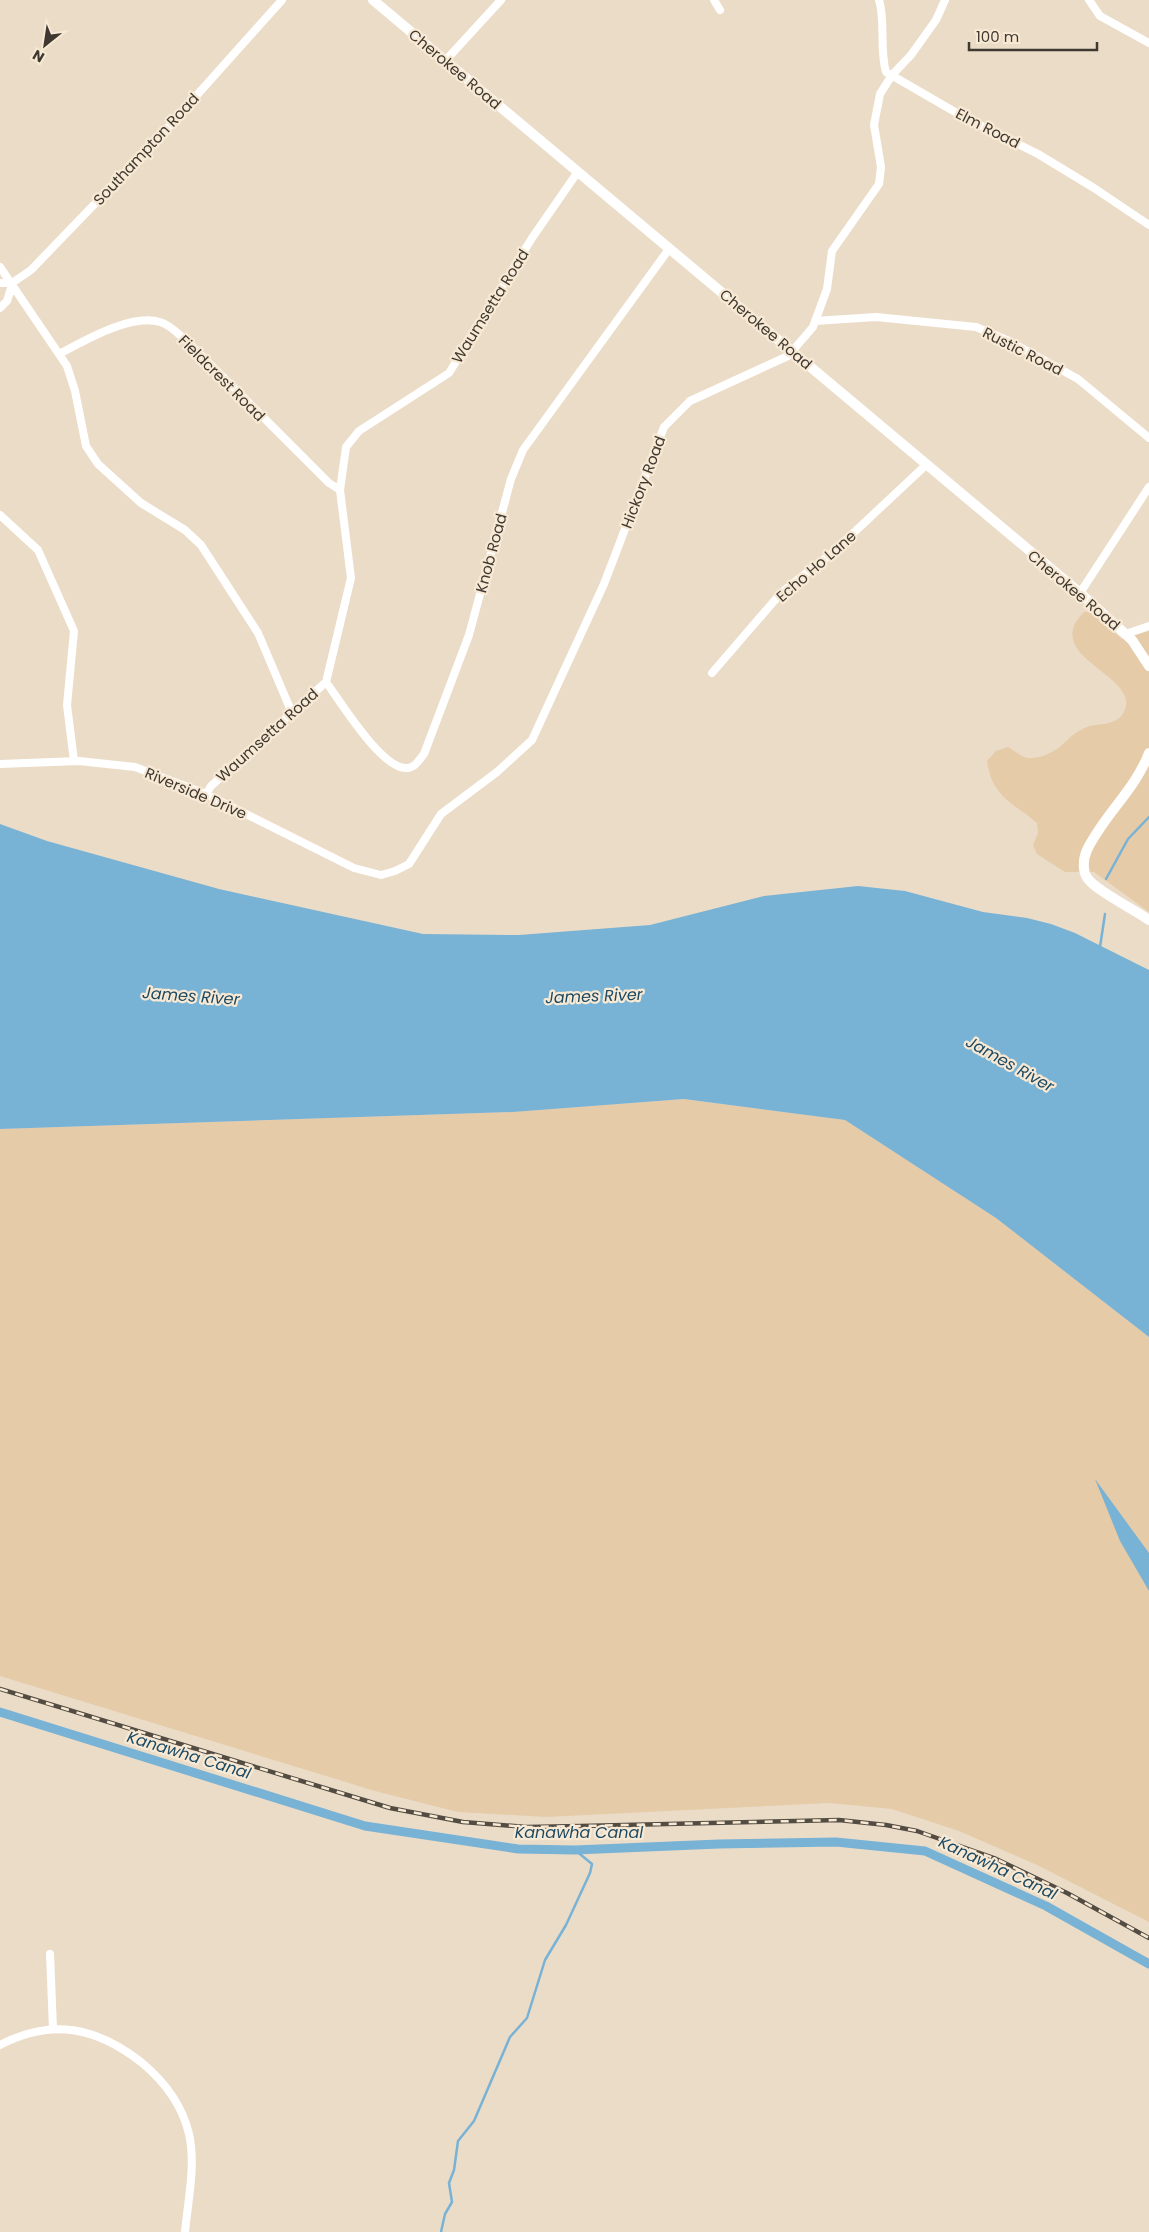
<svg xmlns="http://www.w3.org/2000/svg" width="1149" height="2232" font-family="Poppins,sans-serif">
<rect width="100%" height="100%" fill="#ebdcc8"/>
<path fill="#e5cba8" d="M 1084,612 L 1090,612 L 1122,639 L 1149,631 L 1149,912 L 1094,872 L 1065,872 L 1037,854 L 1033,845 L 1038,833 L 1037,823 C 1012,802 992,797 987,761 L 996,751 L 1008,747 C 1013,750 1022,757 1028,758 C 1040,759 1054,752 1062,745 C 1070,737 1077,731 1087,727 C 1098,723 1114,726 1122,715 C 1149,676 1037,659 1084,612 Z
M 684,1099 L 845,1120 L 996,1218 L 1149,1337 L 1149,1922 L 1037,1865 L 959,1831 L 892,1809 L 829,1803 L 546,1817 L 458,1812 L 375,1791 L 0,1676 L 0,1129 L 513,1112 Z"/>
<path fill="#78b2d5" d="M 0,824 L 47,841 L 219,889 L 423,934 L 519,935 L 650,925 L 764,896 L 858,886 L 905,891 L 983,912 L 1027,918 L 1051,924 L 1075,933 L 1149,970 L 1149,1337 L 996,1218 L 845,1120 L 684,1099 L 513,1112 L 0,1129 Z
M 1095,1479 L 1149,1553 L 1149,1591 L 1120,1541 Z"/>
<g fill="none" stroke-linecap="round" stroke-linejoin="round">
<path stroke="#78b2d5" stroke-width="2.5" d="M 1106,879 L 1128,839 L 1149,817
M 1100,947 L 1105,914
M 441,2232 L 445,2214 L 452,2202 L 449,2183 L 454,2170 L 458,2141 L 474,2121 L 510,2037 L 527,2018 L 545,1960 L 566,1925 L 590,1873 L 592,1864 L 575,1850"/>
<path stroke="#78b2d5" stroke-width="9" d="M 0,1712 L 365,1826 L 518,1849 L 575,1850 L 719,1844 L 836,1842 L 925,1851 L 1046,1906 L 1149,1964"/>
<path stroke="#fff" stroke-width="8" d="M 714,0 L 720,10
M 879,0 C 886,23 879,48 886,72 L 962,116 L 1038,154 L 1094,188 L 1149,225
M 1089,0 L 1100,16 L 1149,43
M 445,61 L 501,0
M 0,267 L 67,366 L 75,391 L 86,446 L 98,464 L 141,503 L 185,530 L 201,545 L 258,633 L 292,713
M 0,283 L 12,283 L 31,270 L 164,132 L 282,0
M 0,308 L 7,301 L 12,285
M 815,321 L 876,317 L 976,327 L 1009,341 L 1078,379 L 1149,438
M 59,354 C 84,341 131,313 160,322 C 171,325 179,335 188,342 L 329,483 L 340,490
M 0,515 L 38,550 L 74,631 L 67,705 L 74,761
M 1080,593 L 1149,487
M 1126,634 L 1149,626
M 712,673 L 781,593 L 832,553 L 926,465
M 326,682 C 340,701 382,770 407,768 C 415,768 419,760 424,754 L 469,635 L 511,479 L 523,450 L 669,249
M 0,764 L 79,761 L 135,767 L 206,794 L 354,868 L 381,875 L 395,871 L 409,864 L 441,814 L 497,772 L 532,740 L 604,584 L 664,427 L 690,401 L 788,356 L 813,327 L 827,289 L 832,251 L 879,184 L 881,167 L 874,125 L 880,94 L 892,75 L 911,55 L 936,20 L 945,0
M 206,794 L 211,786 L 326,682 L 351,578 L 340,490 L 346,447 L 359,431 L 449,373 L 532,238 L 577,173
M 50,1954 L 53,2029
M 0,2045 C 52,2018 96,2027 141,2062 C 164,2081 182,2104 189,2134 C 196,2165 188,2200 185,2232"/>
<path stroke="#fff" stroke-width="10" d="M 373,0 L 1080,593 L 1132,640 L 1149,666
M 1149,753 C 1135,790 1103,816 1087,850 C 1083,859 1082,871 1088,879 C 1097,891 1135,910 1149,920"/>
<defs>
<path id="rail" d="M 0,1689 L 390,1808 L 463,1822 L 527,1827 L 581,1826 L 839,1820 L 886,1825 L 917,1831 L 994,1858 L 1067,1893 L 1149,1938"/>
</defs>
<use href="#rail" stroke="#534c42" stroke-width="4.5"/>
<use href="#rail" stroke="#f8e9d4" stroke-width="2.5" stroke-dasharray="8" stroke-linecap="butt"/>
</g>
<g text-anchor="middle" dominant-baseline="central" stroke-width="4.5" stroke-linejoin="round" paint-order="stroke">
<g font-size="15" fill="#3e3830" stroke="#f8e9d4">
<text transform="translate(455 69) rotate(40)">Cherokee Road</text>
<text transform="translate(988 128) rotate(27)">Elm Road</text>
<text transform="translate(146 149) rotate(-47)">Southampton Road</text>
<text transform="translate(490 306) rotate(-58)">Waumsetta Road</text>
<text transform="translate(766 329) rotate(40)">Cherokee Road</text>
<text transform="translate(1023 351) rotate(27)">Rustic Road</text>
<text transform="translate(222 378) rotate(45)">Fieldcrest Road</text>
<text transform="translate(643 482) rotate(-69)">Hickory Road</text>
<text transform="translate(491 553) rotate(-75)">Knob Road</text>
<text transform="translate(816 566) rotate(-41)">Echo Ho Lane</text>
<text transform="translate(1074 590) rotate(40)">Cherokee Road</text>
<text transform="translate(267 735) rotate(-42)">Waumsetta Road</text>
<text transform="translate(196 793) rotate(23)">Riverside Drive</text>
</g>
<g font-size="16" font-style="italic" fill="#1d4a63" stroke="#f8e9d4">
<text transform="translate(191 996) rotate(4)">James River</text>
<text transform="translate(594 996) rotate(-2)">James River</text>
<text transform="translate(1010 1064) rotate(29)">James River</text>
<text transform="translate(189 1755) rotate(17)">Kanawha Canal</text>
<text x="579" y="1832">Kanawha Canal</text>
<text transform="translate(998 1868) rotate(25)">Kanawha Canal</text>
</g>
</g>
<g transform="translate(45 45) rotate(210)" stroke="#f8e9d4" stroke-width="4" paint-order="stroke">
<path d="M0-4L9 19L0 12L-9 19Z" fill="#3e3830"/>
<text y="-8" font-size="14" font-weight="bold" text-anchor="middle" fill="#3e3830">N</text>
</g>
<path d="M969 42v8h128v-8" fill="none" stroke="#3e3830" stroke-width="2.5"/>
<text x="976" y="42" font-size="15" fill="#3e3830" stroke="#f8e9d4" stroke-width="4" paint-order="stroke">100 m</text>
</svg>
